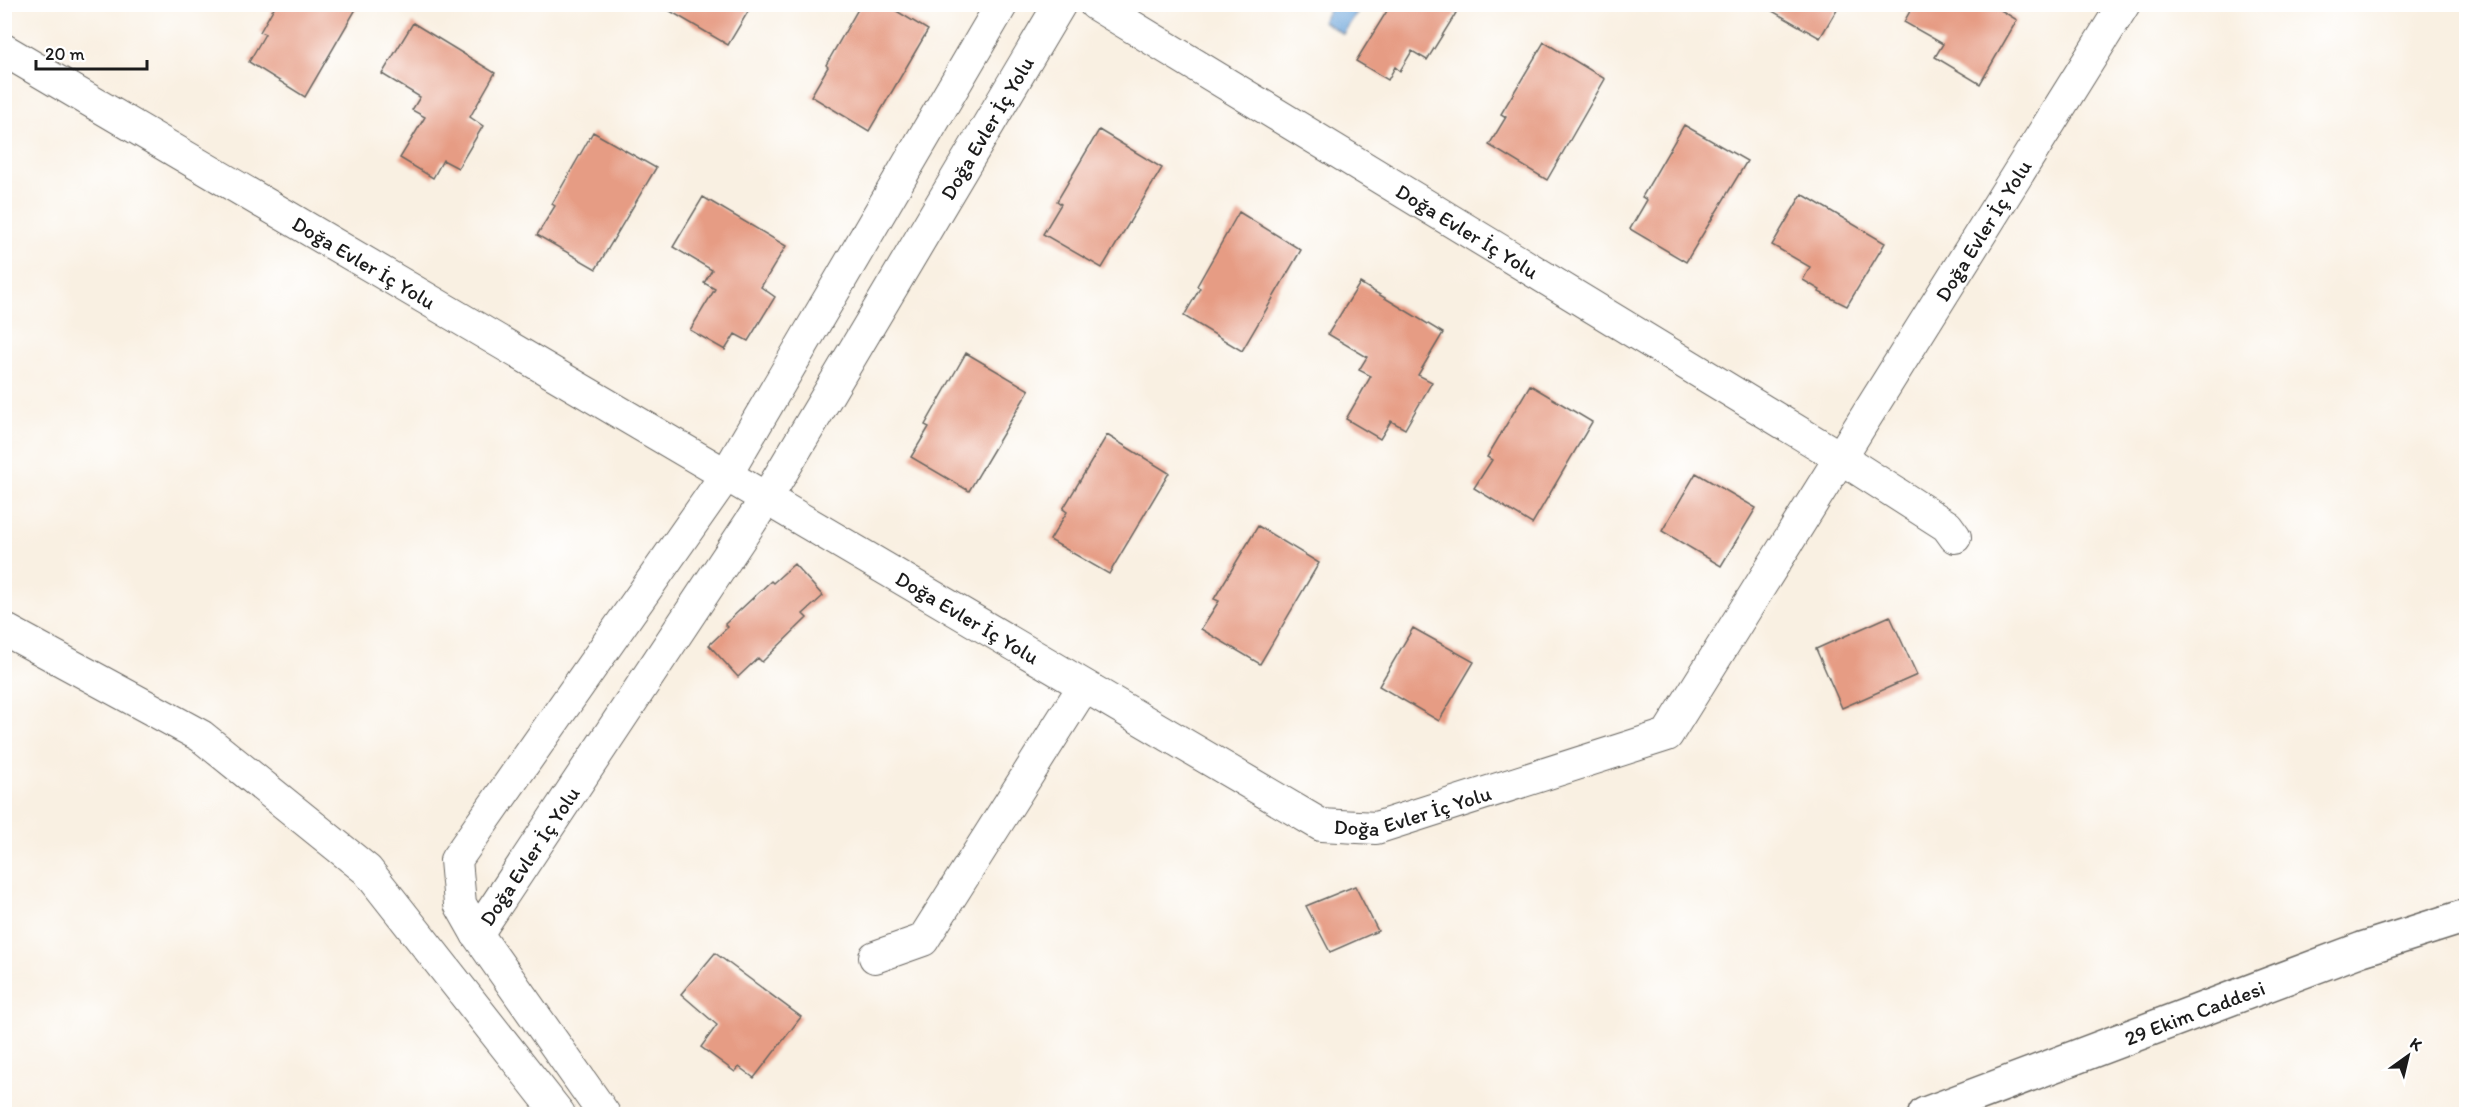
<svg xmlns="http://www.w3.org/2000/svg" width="2471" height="1119" font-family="Itim,sans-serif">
<rect width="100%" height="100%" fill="#fff"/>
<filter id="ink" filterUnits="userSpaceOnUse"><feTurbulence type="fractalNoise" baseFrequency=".0167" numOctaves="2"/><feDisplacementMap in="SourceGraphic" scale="12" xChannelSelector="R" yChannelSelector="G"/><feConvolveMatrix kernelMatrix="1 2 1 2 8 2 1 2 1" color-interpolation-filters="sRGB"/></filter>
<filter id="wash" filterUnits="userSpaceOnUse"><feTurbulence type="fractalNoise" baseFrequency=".008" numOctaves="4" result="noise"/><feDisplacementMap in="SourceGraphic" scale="24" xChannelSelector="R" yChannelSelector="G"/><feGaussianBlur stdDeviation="1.35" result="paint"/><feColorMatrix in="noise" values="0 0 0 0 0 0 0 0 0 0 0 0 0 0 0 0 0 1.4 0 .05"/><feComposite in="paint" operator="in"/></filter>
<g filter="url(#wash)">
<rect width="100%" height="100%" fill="#f9f0e2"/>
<path fill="#68a2d8" stroke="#425f7a" stroke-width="1.5" d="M 1333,4 L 1362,5 L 1343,34 L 1322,21 Z"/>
<g id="blocks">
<path fill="#e69c84" d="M 276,4 L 359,4 L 305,97 L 249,62 L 265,34 L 260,32 Z
M 861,4 L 885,4 L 928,30 L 869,131 L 811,96 L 828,67 L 826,65 Z
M 1377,4 L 1442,4 L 1456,13 L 1427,60 L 1412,51 L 1400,71 L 1395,67 L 1388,80 L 1356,61 L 1387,11 Z
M 1760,4 L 1840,4 L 1820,38 Z
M 1914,4 L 1991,4 L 2017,20 L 1980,84 L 1935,57 L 1943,44 L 1904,22 Z
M 674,5 L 752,5 L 728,45 L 670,11 Z
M 413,23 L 495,73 L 470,117 L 483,126 L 458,168 L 443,160 L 433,178 L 400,158 L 425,117 L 412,110 L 420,97 L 382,74 Z
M 1544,42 L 1605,79 L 1547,180 L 1489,145 L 1506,117 L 1501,114 Z
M 1684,125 L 1747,161 L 1686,262 L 1630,229 L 1647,200 L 1642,197 Z
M 1099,130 L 1162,168 L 1102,268 L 1043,234 L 1061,204 L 1057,201 Z
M 593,132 L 656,168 L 596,269 L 537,235 L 555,206 L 552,204 Z
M 1802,194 L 1885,243 L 1847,306 L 1819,292 L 1820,290 L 1803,280 L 1810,267 L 1772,245 Z
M 703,197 L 786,246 L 761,287 L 775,297 L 748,341 L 735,334 L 725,350 L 690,330 L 715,289 L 704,283 L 712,270 L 673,247 Z
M 1239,212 L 1301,250 L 1242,351 L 1184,316 L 1200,288 L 1197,286 Z
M 1360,283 L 1443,333 L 1418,375 L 1432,382 L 1405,429 L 1391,421 L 1380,439 L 1346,419 L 1371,376 L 1359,370 L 1367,357 L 1328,334 Z
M 966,353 L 1029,390 L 969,491 L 911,457 L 929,427 L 925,425 Z
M 1530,385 L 1592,422 L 1532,524 L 1474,488 L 1492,460 L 1487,457 Z
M 1107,435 L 1169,473 L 1109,574 L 1050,540 L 1067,512 L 1063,509 Z
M 1696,473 L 1756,508 L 1721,566 L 1662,531 Z
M 1258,526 L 1319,563 L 1260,664 L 1201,629 L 1219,601 L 1214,599 Z
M 794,564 L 823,596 L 803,614 L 807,618 L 762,662 L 758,658 L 738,677 L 709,645 L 728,627 L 725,624 L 771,581 L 773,583 Z
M 1890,616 L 1917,675 L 1842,708 L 1816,649 Z
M 1413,628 L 1474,662 L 1439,721 L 1379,686 Z
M 1355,886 L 1378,931 L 1330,952 L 1306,906 Z
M 715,953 L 801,1017 L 754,1078 L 739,1067 L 735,1072 L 701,1047 L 717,1025 L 681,994 Z"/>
</g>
</g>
<g filter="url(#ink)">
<use href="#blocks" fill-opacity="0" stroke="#696661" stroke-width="1.5"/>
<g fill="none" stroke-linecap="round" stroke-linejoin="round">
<defs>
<g id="street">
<path id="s1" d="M 1095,4 L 1841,458 L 1947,526 L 1955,537"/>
<path id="s2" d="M 4,50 L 1321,825 L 1376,828 L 1667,735 L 2124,4"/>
<path d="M 4,629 L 201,736 L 367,870 L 559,1114"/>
<path id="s3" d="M 477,934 L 766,499 L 1060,4"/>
<path d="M 875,957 L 923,940 L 1084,686"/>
<path d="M 604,1114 L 477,934 L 460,904 L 456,860 L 726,475 L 1002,4"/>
</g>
<g id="secondary">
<path id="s4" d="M 1925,1114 L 2362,949 L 2466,916"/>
</g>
</defs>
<use href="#street" stroke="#696661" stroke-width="34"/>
<use href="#secondary" stroke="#696661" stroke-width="36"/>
<use href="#street" stroke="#fff" stroke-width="32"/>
<use href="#secondary" stroke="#fff" stroke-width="33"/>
</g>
</g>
<g text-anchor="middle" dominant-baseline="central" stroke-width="5" stroke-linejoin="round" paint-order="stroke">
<g font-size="21" fill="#1c1c1c" stroke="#fff">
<text stroke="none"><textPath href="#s3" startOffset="954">Doğa Evler İç Yolu</textPath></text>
<text stroke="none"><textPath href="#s1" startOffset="436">Doğa Evler İç Yolu</textPath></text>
<text stroke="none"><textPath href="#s2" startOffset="2484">Doğa Evler İç Yolu</textPath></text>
<text stroke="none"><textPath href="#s2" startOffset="418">Doğa Evler İç Yolu</textPath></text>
<text stroke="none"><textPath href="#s2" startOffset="1118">Doğa Evler İç Yolu</textPath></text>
<text stroke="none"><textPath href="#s2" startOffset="1622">Doğa Evler İç Yolu</textPath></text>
<text stroke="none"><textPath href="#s3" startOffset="94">Doğa Evler İç Yolu</textPath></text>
<text stroke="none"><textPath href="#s4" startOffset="288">29 Ekim Caddesi</textPath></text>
</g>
</g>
<rect width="2471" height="1119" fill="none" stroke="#fff" stroke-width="24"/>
<g transform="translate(2408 1056) rotate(34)" stroke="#ffffff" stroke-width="4.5" paint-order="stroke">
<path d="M0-4.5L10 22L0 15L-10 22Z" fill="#1c1c1c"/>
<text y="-9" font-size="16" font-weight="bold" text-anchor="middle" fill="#1c1c1c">K</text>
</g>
<path d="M36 60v9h111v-9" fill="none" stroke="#1c1c1c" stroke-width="3"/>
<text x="45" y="60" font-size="18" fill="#1c1c1c" stroke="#ffffff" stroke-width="4.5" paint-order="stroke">20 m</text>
</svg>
